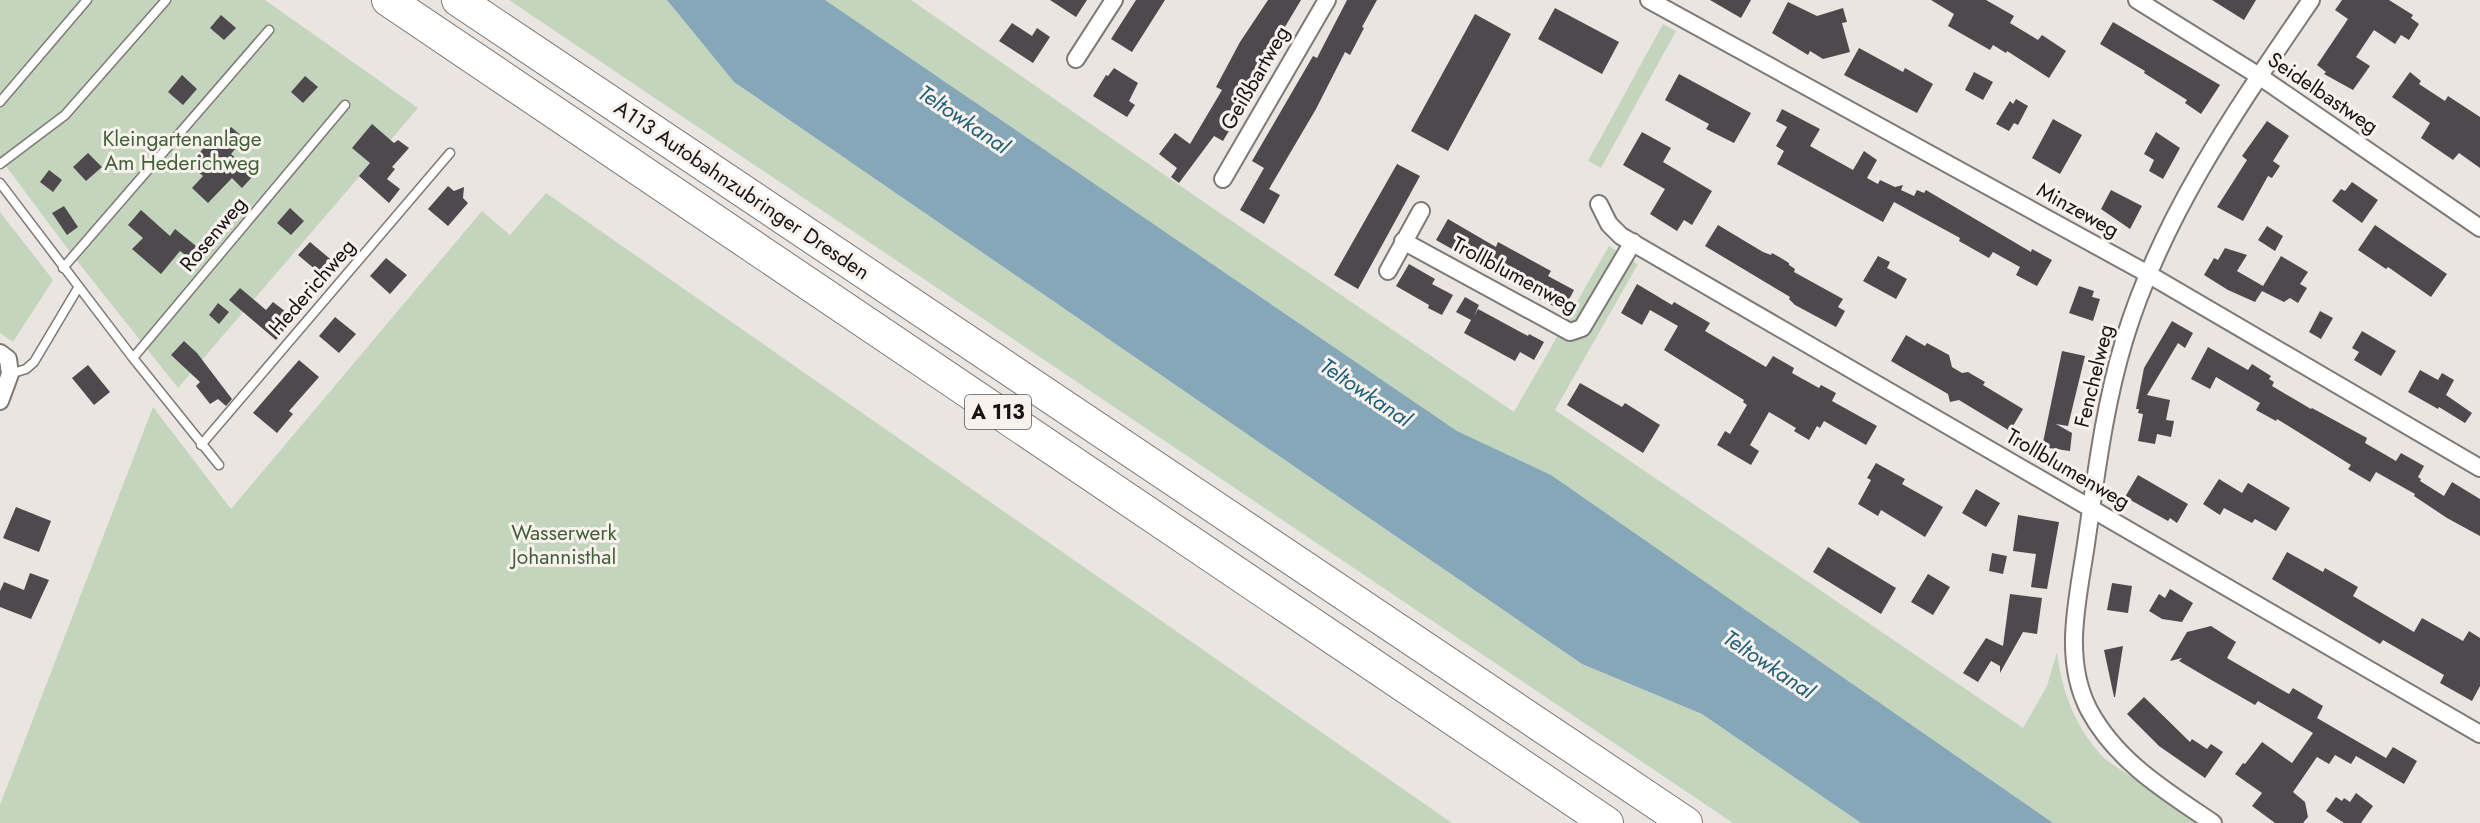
<svg xmlns="http://www.w3.org/2000/svg" width="2480" height="823" font-family="Jost,sans-serif">
<rect width="100%" height="100%" fill="#ebe5e1"/>
<path fill="#c3d5bd" d="M 0,0 L 265,0 L 418,108 L 178,388 L 70,252 L 0,158 Z
M 509,0 L 667,0 L 734,82 L 1582,664 L 1702,714 L 1861,823 L 1733,823 Z
M 825,0 L 911,0 L 1217,211 L 1514,412 L 1609,246 L 1638,264 L 1555,410 L 2023,728 L 2047,686 L 2057,652 C 2062,693 2076,729 2105,759 L 2198,823 L 2053,823 L 1551,475 L 1457,431 Z
M 1663,24 L 1676,31 L 1601,168 L 1588,161 Z
M 546,193 L 1452,823 L 0,823 L 0,805 L 153,407 L 231,509 L 482,211 L 510,235 Z
M 0,212 L 53,280 L 13,342 L 0,333 Z"/>
<path fill="#85a7b7" d="M 667,0 L 825,0 L 1457,431 L 1551,475 L 2053,823 L 1861,823 L 1702,714 L 1582,664 L 734,82 Z"/>
<path fill="#4e494c" d="M 1050,0 L 1087,0 L 1076,17 Z
M 1136,0 L 1165,0 L 1132,52 L 1111,39 Z
M 1268,0 L 1301,0 L 1232,116 L 1236,119 L 1223,141 L 1214,136 L 1179,183 L 1171,177 L 1177,168 L 1159,154 L 1175,133 L 1190,144 L 1222,90 L 1216,87 L 1240,42 Z
M 1347,0 L 1377,0 L 1362,27 L 1364,28 L 1350,55 L 1345,52 L 1316,109 L 1269,189 L 1280,195 L 1264,224 L 1240,210 L 1264,168 L 1252,161 L 1313,56 L 1317,58 Z
M 1710,0 L 1751,0 L 1741,18 Z
M 1931,0 L 1986,0 L 2014,16 L 2010,23 L 2038,40 L 2042,35 L 2066,51 L 2049,78 L 2007,51 L 2006,53 L 1993,45 L 1990,50 L 1948,26 L 1954,14 Z
M 2212,0 L 2256,0 L 2244,20 Z
M 2342,0 L 2389,0 L 2413,15 L 2411,18 L 2419,24 L 2409,40 L 2401,35 L 2395,44 L 2374,30 L 2356,57 L 2370,66 L 2353,90 L 2324,74 L 2326,72 L 2317,65 L 2348,19 L 2335,10 Z
M 1788,2 L 1817,16 L 1843,8 L 1847,22 L 1842,23 L 1850,52 L 1823,59 L 1810,51 L 1808,55 L 1772,33 Z
M 1555,8 L 1619,42 L 1602,74 L 1538,39 Z
M 1475,14 L 1511,34 L 1448,151 L 1411,131 Z
M 221,15 L 236,28 L 224,40 L 210,28 Z
M 2113,22 L 2220,85 L 2201,114 L 2185,103 L 2187,100 L 2144,73 L 2145,71 L 2100,44 Z
M 1012,23 L 1032,36 L 1037,28 L 1050,37 L 1033,63 L 999,41 Z
M 1859,48 L 1903,72 L 1905,68 L 1933,84 L 1917,113 L 1844,75 Z
M 1114,68 L 1138,83 L 1129,101 L 1135,105 L 1127,117 L 1093,96 L 1106,75 L 1108,76 Z
M 1974,72 L 1993,82 L 1983,100 L 1965,90 Z
M 2410,72 L 2421,81 L 2419,84 L 2445,101 L 2448,96 L 2480,117 L 2480,168 L 2459,153 L 2453,160 L 2421,138 L 2430,123 L 2392,97 Z
M 1679,74 L 1751,113 L 1734,143 L 1706,129 L 1709,124 L 1665,100 Z
M 182,75 L 197,89 L 183,105 L 168,92 Z
M 305,76 L 318,87 L 303,103 L 291,92 Z
M 2016,99 L 2028,106 L 2018,125 L 2014,123 L 2009,131 L 1996,124 L 2010,101 L 2013,104 Z
M 1782,109 L 1820,129 L 1810,146 L 1853,170 L 1864,151 L 1877,160 L 1867,178 L 1878,184 L 1880,180 L 1895,187 L 1903,185 L 1901,190 L 1914,196 L 1917,190 L 1924,193 L 1926,190 L 2031,252 L 2032,249 L 2052,260 L 2037,286 L 2016,275 L 2020,267 L 1993,252 L 1989,258 L 1959,241 L 1960,238 L 1894,202 L 1883,222 L 1777,164 L 1784,151 L 1776,146 L 1787,127 L 1776,121 Z
M 2053,119 L 2082,135 L 2060,174 L 2032,158 Z
M 2267,121 L 2289,136 L 2273,161 L 2280,166 L 2272,178 L 2268,176 L 2243,221 L 2217,207 L 2247,160 L 2242,156 Z
M 372,124 L 394,143 L 398,140 L 409,148 L 392,167 L 395,169 L 387,179 L 400,189 L 389,203 L 359,176 L 370,163 L 352,148 Z
M 231,127 L 244,138 L 231,154 L 254,175 L 242,188 L 232,178 L 208,203 L 192,188 L 203,176 L 190,165 L 209,141 L 215,147 Z
M 1642,132 L 1671,148 L 1663,162 L 1712,191 L 1692,225 L 1684,220 L 1677,231 L 1650,214 L 1665,189 L 1623,165 Z
M 2156,132 L 2180,148 L 2163,179 L 2149,171 L 2154,160 L 2144,154 Z
M 88,153 L 102,167 L 86,181 L 73,167 Z
M 1397,164 L 1420,176 L 1358,289 L 1334,275 Z
M 49,170 L 62,180 L 53,192 L 40,182 Z
M 2352,182 L 2378,200 L 2362,223 L 2332,201 L 2341,189 L 2345,191 Z
M 448,186 L 454,191 L 464,187 L 463,198 L 468,203 L 448,226 L 428,209 Z
M 2111,190 L 2142,206 L 2130,229 L 2101,209 Z
M 64,206 L 78,227 L 67,235 L 52,213 Z
M 290,208 L 304,221 L 291,235 L 277,223 Z
M 141,210 L 170,236 L 175,229 L 196,246 L 188,257 L 180,251 L 161,274 L 132,249 L 143,238 L 128,225 Z
M 1448,219 L 1496,247 L 1498,242 L 1551,271 L 1548,276 L 1574,290 L 1563,311 L 1536,297 L 1539,292 L 1512,278 L 1510,282 L 1436,240 Z
M 1718,225 L 1763,252 L 1771,255 L 1772,253 L 1781,258 L 1789,263 L 1789,265 L 1795,269 L 1794,272 L 1843,299 L 1838,307 L 1845,311 L 1836,327 L 1795,305 L 1789,299 L 1790,297 L 1705,246 Z
M 2375,225 L 2447,274 L 2431,297 L 2388,267 L 2386,269 L 2358,250 Z
M 2267,226 L 2283,236 L 2275,251 L 2258,240 Z
M 310,242 L 335,263 L 323,276 L 298,255 Z
M 2225,248 L 2247,255 L 2237,271 L 2263,286 L 2281,256 L 2308,272 L 2300,284 L 2307,288 L 2298,303 L 2290,298 L 2284,302 L 2262,291 L 2255,302 L 2228,290 L 2204,275 L 2214,258 L 2218,260 Z
M 1878,256 L 1890,262 L 1887,268 L 1907,279 L 1896,299 L 1863,281 Z
M 386,258 L 407,275 L 390,294 L 370,276 Z
M 1409,264 L 1435,279 L 1432,284 L 1453,295 L 1442,315 L 1428,308 L 1429,305 L 1396,286 Z
M 1637,284 L 1672,305 L 1674,302 L 1710,323 L 1705,331 L 1766,367 L 1773,356 L 1794,368 L 1792,373 L 1819,388 L 1821,385 L 1836,393 L 1832,401 L 1877,426 L 1866,445 L 1824,421 L 1820,428 L 1817,426 L 1809,440 L 1794,431 L 1796,428 L 1769,412 L 1750,445 L 1759,451 L 1751,465 L 1717,445 L 1725,431 L 1730,434 L 1747,405 L 1743,402 L 1744,400 L 1664,350 L 1678,326 L 1650,310 L 1642,325 L 1621,313 Z
M 2079,286 L 2094,291 L 2092,297 L 2100,299 L 2093,321 L 2069,313 Z
M 240,288 L 266,310 L 273,302 L 294,318 L 276,340 L 229,300 Z
M 1465,297 L 1479,305 L 1474,316 L 1478,309 L 1528,336 L 1529,334 L 1544,342 L 1534,360 L 1520,352 L 1515,361 L 1464,333 L 1471,320 L 1456,312 Z
M 218,303 L 229,312 L 219,324 L 209,315 Z
M 2320,311 L 2333,318 L 2321,339 L 2309,332 Z
M 335,317 L 356,334 L 339,353 L 319,336 Z
M 2172,321 L 2193,333 L 2185,348 L 2178,343 L 2147,395 L 2170,400 L 2166,420 L 2174,421 L 2171,437 L 2157,434 L 2155,444 L 2138,441 L 2143,414 L 2138,413 L 2139,409 L 2136,409 L 2144,368 Z
M 2362,331 L 2396,351 L 2381,376 L 2354,360 L 2359,352 L 2352,348 Z
M 1906,335 L 1925,346 L 1927,343 L 1949,355 L 1952,367 L 1962,373 L 1968,372 L 1985,382 L 1983,385 L 2023,409 L 2010,431 L 1959,400 L 1950,402 L 1948,394 L 1891,361 Z
M 184,341 L 197,353 L 232,399 L 226,406 L 218,399 L 210,404 L 196,386 L 200,382 L 171,355 Z
M 2208,347 L 2248,370 L 2252,364 L 2271,376 L 2269,379 L 2274,382 L 2272,386 L 2311,409 L 2312,408 L 2367,438 L 2365,443 L 2396,461 L 2401,453 L 2424,466 L 2418,477 L 2421,479 L 2420,481 L 2444,496 L 2452,482 L 2480,499 L 2480,536 L 2447,518 L 2414,496 L 2415,494 L 2376,472 L 2370,482 L 2348,469 L 2351,465 L 2277,419 L 2276,421 L 2256,410 L 2260,403 L 2216,377 L 2210,389 L 2191,379 Z
M 2062,351 L 2085,356 L 2068,426 L 2056,424 L 2072,433 L 2070,451 L 2042,447 Z
M 299,360 L 319,377 L 289,411 L 293,414 L 277,433 L 253,413 Z
M 88,365 L 110,392 L 94,405 L 72,378 Z
M 2420,370 L 2438,380 L 2442,373 L 2454,380 L 2446,395 L 2472,413 L 2465,423 L 2439,407 L 2438,409 L 2408,392 Z
M 1580,383 L 1622,407 L 1625,403 L 1660,425 L 1643,453 L 1567,405 Z
M 1876,463 L 1905,479 L 1902,484 L 1943,507 L 1925,537 L 1881,510 L 1878,516 L 1858,504 L 1871,480 L 1867,478 Z
M 2138,475 L 2188,504 L 2177,523 L 2170,518 L 2168,521 L 2125,497 Z
M 2219,479 L 2242,493 L 2248,483 L 2290,508 L 2276,531 L 2255,519 L 2252,523 L 2224,508 L 2220,515 L 2203,504 Z
M 1976,489 L 2000,503 L 1986,527 L 1962,513 Z
M 16,507 L 51,521 L 39,552 L 3,538 Z
M 2018,515 L 2059,522 L 2047,589 L 2031,587 L 2036,554 L 2013,551 Z
M 1828,547 L 1896,588 L 1881,614 L 1813,572 Z
M 2287,552 L 2323,572 L 2325,568 L 2358,587 L 2353,596 L 2414,632 L 2422,618 L 2463,641 L 2469,631 L 2480,638 L 2480,686 L 2472,701 L 2440,683 L 2444,675 L 2383,640 L 2380,644 L 2272,579 Z
M 1992,553 L 2007,556 L 2003,574 L 1989,571 Z
M 30,573 L 49,580 L 31,619 L 0,607 L 0,591 L 4,582 L 24,590 Z
M 1928,574 L 1950,587 L 1933,615 L 1911,602 Z
M 2112,583 L 2132,586 L 2128,613 L 2107,610 Z
M 2170,589 L 2193,603 L 2182,622 L 2162,619 L 2149,611 L 2159,594 L 2165,598 Z
M 2010,594 L 2042,598 L 2037,634 L 2023,632 L 2000,673 L 2000,666 L 1991,661 L 1978,682 L 1963,673 L 1986,638 L 2003,646 Z
M 2211,626 L 2236,642 L 2227,658 L 2289,694 L 2293,688 L 2323,706 L 2317,718 L 2386,758 L 2393,747 L 2417,761 L 2404,784 L 2356,756 L 2351,764 L 2335,755 L 2329,764 L 2317,757 L 2293,792 L 2305,802 L 2308,817 L 2303,823 L 2275,823 L 2252,806 L 2262,793 L 2235,774 L 2243,763 L 2245,764 L 2262,742 L 2292,763 L 2313,733 L 2258,701 L 2255,705 L 2208,678 L 2179,661 L 2182,658 L 2170,661 L 2187,632 Z
M 2123,646 L 2115,697 L 2114,697 L 2104,650 Z
M 2144,697 L 2190,742 L 2192,739 L 2207,749 L 2211,744 L 2223,752 L 2205,778 L 2159,746 L 2127,714 Z
M 2356,793 L 2373,806 L 2361,823 L 2344,823 L 2326,811 L 2336,797 L 2342,801 L 2344,798 L 2350,802 Z"/>
<g fill="none" stroke-linecap="round" stroke-linejoin="round">
<defs>
<path id="service" d="M 0,102 L 87,0
M 0,164 L 65,115 L 166,0
M 0,183 L 133,358 L 219,465
M 63,268 L 269,30
M 133,358 L 345,105
M 10,374 L 26,369 L 34,362 L 78,288
M 201,445 L 450,153"/>
<path id="minor" d="M 1649,0 L 2148,274 L 2480,468
M 2137,0 L 2259,76 L 2480,228
M 1076,59 L 1114,0
M 1223,179 L 1327,0
M 1599,204 L 1609,224 L 1621,236 L 2480,734
M 1403,241 L 1570,332 L 1582,328 L 1633,242
M 1388,271 L 1421,211
M 0,353 L 8,359 L 10,374 L 0,401
M 2213,823 C 2166,791 2117,762 2089,710 C 2062,658 2078,599 2086,544 C 2096,476 2104,407 2124,341 C 2162,215 2238,107 2311,0"/>
<path id="motorway" d="M 388,0 L 1607,823
M 458,0 L 1686,823"/>
</defs>
<use href="#service" stroke="#7f7976" stroke-width="11"/>
<use href="#minor" stroke="#7f7976" stroke-width="20"/>
<use href="#motorway" stroke="#7f7976" stroke-width="34"/>
<use href="#service" stroke="#fff" stroke-width="8"/>
<use href="#minor" stroke="#fff" stroke-width="16"/>
<use href="#motorway" stroke="#fff" stroke-width="32"/>
</g>
<g text-anchor="middle" dominant-baseline="central" stroke-width="6" stroke-linejoin="round" paint-order="stroke">
<rect fill="#f8f2ee" stroke="#5a5755" stroke-width="1.5" x="965" y="395" width="66" height="34" rx="4.5"/>
<g font-size="20" font-weight="bold" fill="#171413">
<text x="998" y="412">A 113</text>
</g>
<g font-size="21" fill="#171413" stroke="#f8f2ee">
<text transform="translate(1255 78) rotate(-60)">Geißbartweg</text>
<text transform="translate(2323 93) rotate(34)">Seidelbastweg</text>
<text transform="translate(742 190) rotate(34)">A113 Autobahnzubringer Dresden</text>
<text transform="translate(2078 210) rotate(29)">Minzeweg</text>
<text transform="translate(213 234) rotate(-50)">Rosenweg</text>
<text transform="translate(1515 275) rotate(28)">Trollblumenweg</text>
<text transform="translate(312 287) rotate(-49)">Hederichweg</text>
<text transform="translate(2094 376) rotate(-76)">Fenchelweg</text>
<text transform="translate(2068 469) rotate(30)">Trollblumenweg</text>
</g>
<g font-size="21" fill="#426138" stroke="#f8f2ee">
<text x="182" y="139">Kleingartenanlage<tspan x="182" dy="24">Am Hederichweg</tspan></text>
<text x="564" y="533">Wasserwerk<tspan x="564" dy="24">Johannisthal</tspan></text>
</g>
<g font-size="22" font-style="italic" fill="#216078" stroke="#f8f2ee">
<text transform="translate(964 119) rotate(34)">Teltowkanal</text>
<text transform="translate(1366 392) rotate(34)">Teltowkanal</text>
<text transform="translate(1769 664) rotate(34)">Teltowkanal</text>
</g>
</g>
</svg>
